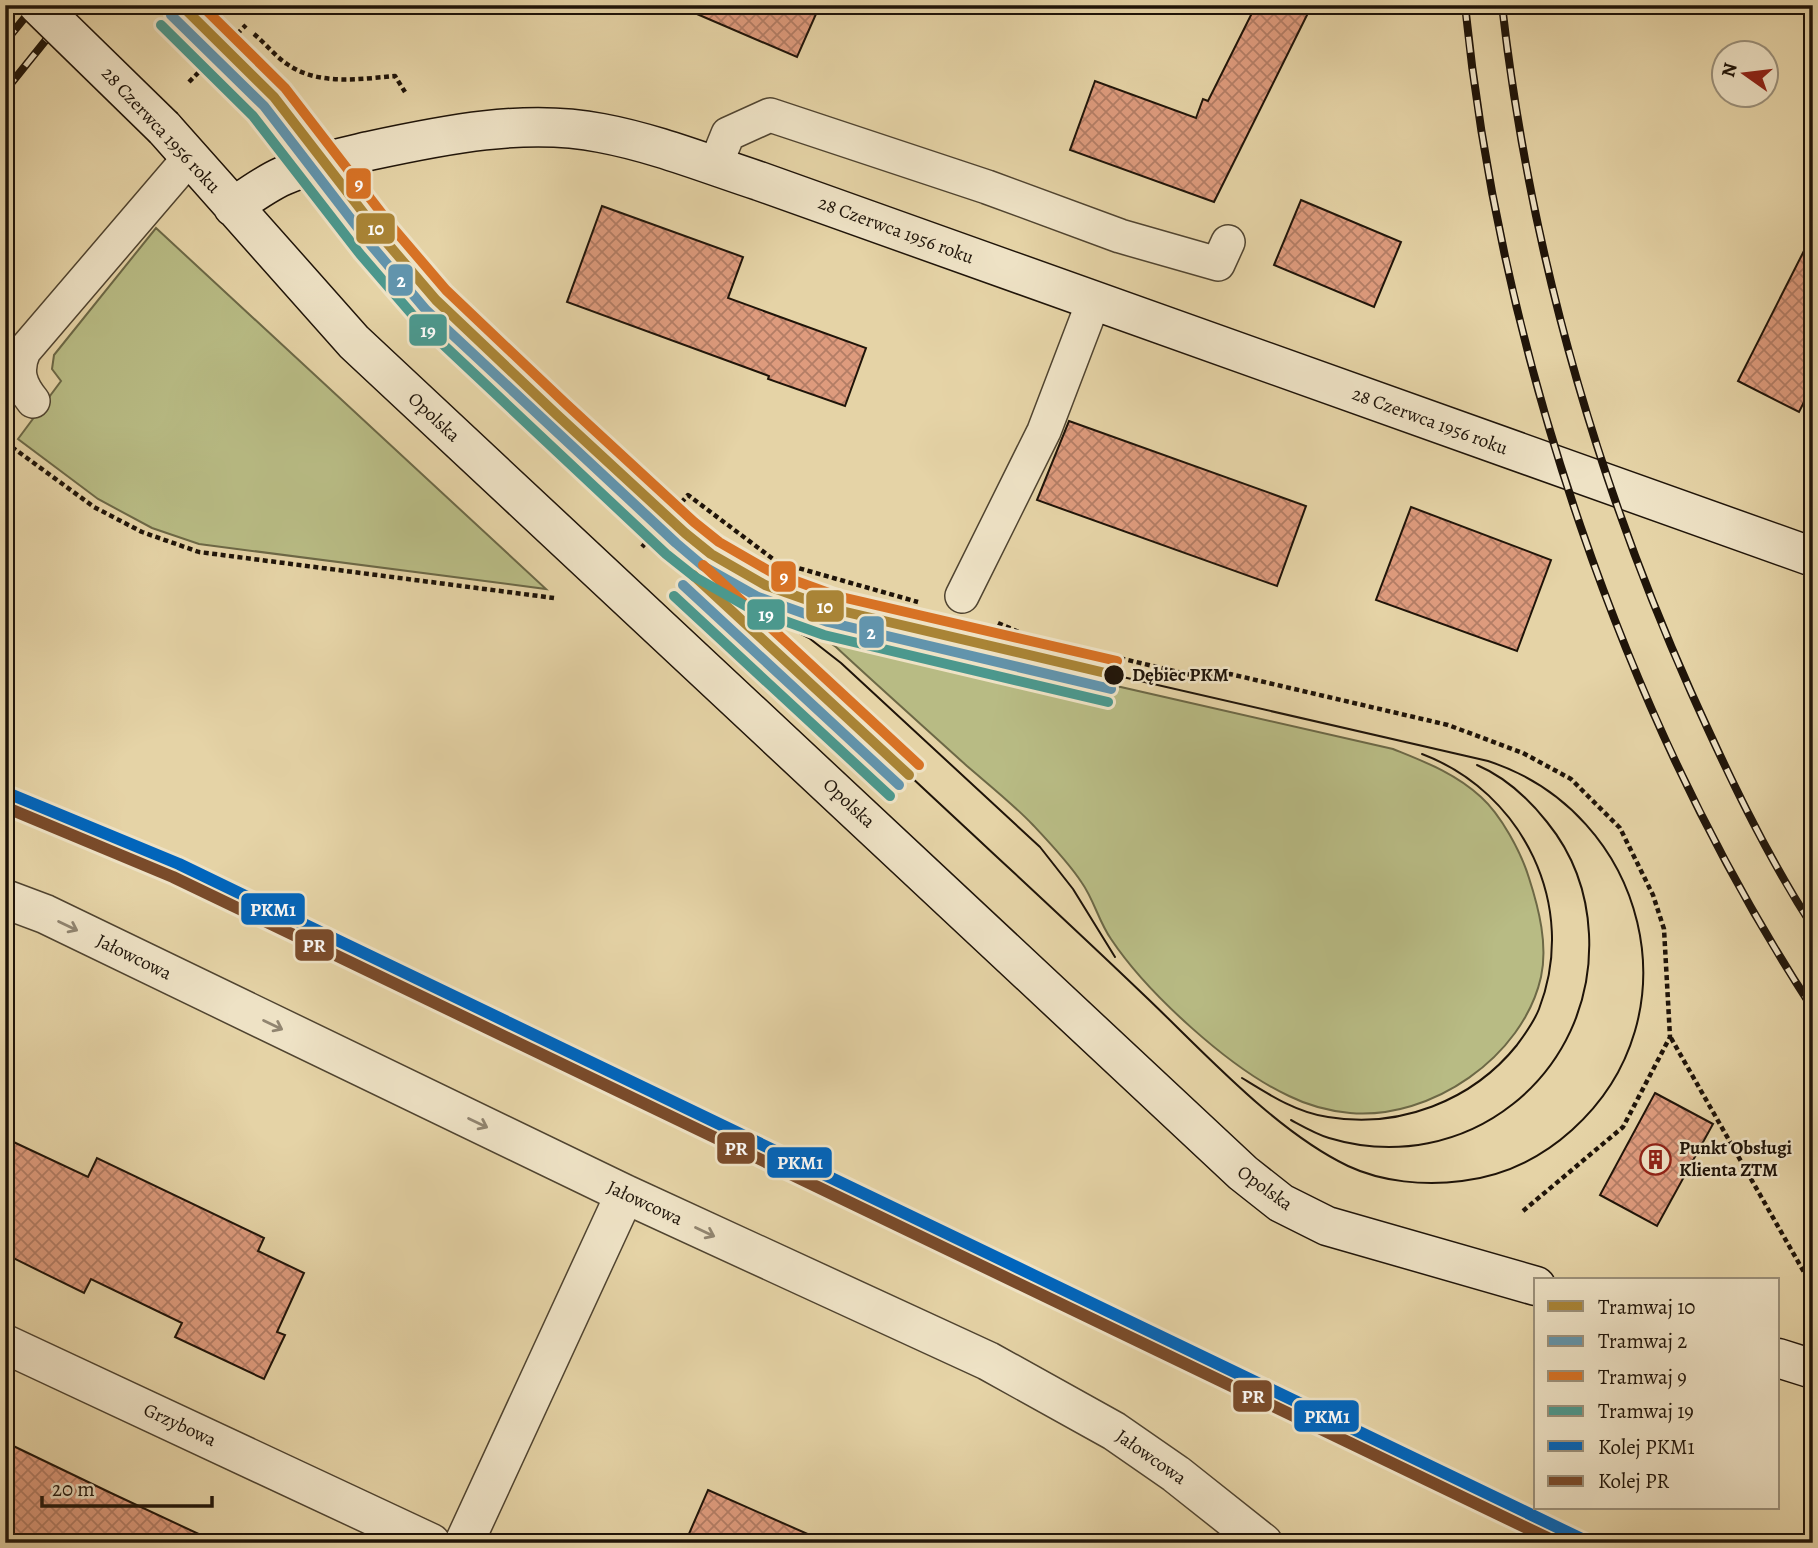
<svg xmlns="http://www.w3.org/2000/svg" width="1818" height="1548" font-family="Alegreya,serif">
<defs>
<pattern id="building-cross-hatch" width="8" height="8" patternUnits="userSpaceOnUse" patternTransform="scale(1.75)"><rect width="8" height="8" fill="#de9b7d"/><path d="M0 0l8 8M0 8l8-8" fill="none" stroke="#b37d65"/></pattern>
</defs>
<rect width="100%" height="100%" fill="#e5d3a6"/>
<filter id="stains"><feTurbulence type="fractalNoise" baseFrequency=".00286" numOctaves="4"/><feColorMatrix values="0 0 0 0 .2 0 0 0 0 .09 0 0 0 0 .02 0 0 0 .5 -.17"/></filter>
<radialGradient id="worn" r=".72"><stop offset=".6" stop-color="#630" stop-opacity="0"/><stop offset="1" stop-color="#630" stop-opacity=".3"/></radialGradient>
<path fill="#b8bb84" stroke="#6c6846" stroke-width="2" d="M 156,228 L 546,589 L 199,544 L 152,528 L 98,499 L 18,439 L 61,381 L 52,369 L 54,355 Z
M 818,618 L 1393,749 C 1425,762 1455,773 1481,797 C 1501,815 1521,852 1529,878 C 1539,909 1548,945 1541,977 C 1523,1057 1431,1120 1350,1113 C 1330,1111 1307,1105 1289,1096 C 1230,1069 1147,993 1111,939 C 1099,922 1094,900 1082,883 C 1069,863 1049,842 1033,825 C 1013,804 989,785 967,766 C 923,726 879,687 836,647 L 815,632 Z"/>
<path fill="url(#building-cross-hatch)" stroke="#1f1409" stroke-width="2" d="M 676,5 L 820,5 L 797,57 Z
M 1256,5 L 1312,5 L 1214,202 L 1070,150 L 1095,81 L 1196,118 L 1203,99 L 1208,101 Z
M 1301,200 L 1401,242 L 1374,307 L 1274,265 Z
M 602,206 L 743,257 L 728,298 L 866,348 L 845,406 L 768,379 L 769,376 L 567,302 Z
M 1813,233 L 1813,384 L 1799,412 L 1738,381 Z
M 1069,421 L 1306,506 L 1277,586 L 1037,500 Z
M 1411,507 L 1551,560 L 1517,651 L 1376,600 Z
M 1655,1093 L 1713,1124 L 1657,1226 L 1600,1195 Z
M 5,1138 L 88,1177 L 97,1158 L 264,1238 L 258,1251 L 304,1273 L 277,1332 L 285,1335 L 264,1379 L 175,1337 L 182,1323 L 91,1279 L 84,1293 L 5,1254 Z
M 5,1442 L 111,1493 L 218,1543 L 5,1543 Z
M 708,1490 L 828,1543 L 685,1543 Z"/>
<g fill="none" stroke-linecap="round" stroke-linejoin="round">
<defs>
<path id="lane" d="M 715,166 L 728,134 L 770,115 L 987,187 L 1120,236 L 1218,264 L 1228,242
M 33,401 C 20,385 15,371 24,351 L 190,157
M 962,596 L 1044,431 L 1094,300"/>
<path id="street" d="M 5,899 L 45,914 L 625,1194 L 988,1361 L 1114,1431 L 1176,1474 L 1263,1543
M 5,1344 L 431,1543
M 464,1543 L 625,1194"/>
<path id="secondary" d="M 164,128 L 354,342 L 1243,1173 L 1281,1203 L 1327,1226 L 1536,1286
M 233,207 C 249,196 265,184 283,176 C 310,164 340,158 369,151 C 443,135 526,118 601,133 C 655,143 707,164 759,181 L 1813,557
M 1778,1358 L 1813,1369"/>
</defs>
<use href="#lane" stroke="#504430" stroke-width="36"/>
<use href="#street" stroke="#504430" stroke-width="41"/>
<use href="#secondary" stroke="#1f1409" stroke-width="41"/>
<path stroke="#1f1409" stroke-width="4.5" stroke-dasharray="5 3.5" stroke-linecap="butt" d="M 254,34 C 265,43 275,56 287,64 C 318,86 360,79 395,76 L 405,92
M 189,82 L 246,25
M 5,442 L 94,507 L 142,532 L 199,552 L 554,598
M 642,547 L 688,495 L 777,562 L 918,602
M 998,623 L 1030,637 L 1204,678 L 1230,674 L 1448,725 L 1523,753 L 1571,779 L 1620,828 L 1653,895 L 1664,929 L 1670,1037 L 1623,1127 L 1523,1211
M 1671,1038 L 1813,1288"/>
<use href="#lane" stroke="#eee2c5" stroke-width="33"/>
<use href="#street" stroke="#eee2c5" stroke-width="38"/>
<use href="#secondary" stroke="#eee2c5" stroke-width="38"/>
<path stroke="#1f1409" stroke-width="2" d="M 672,556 L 726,596 L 809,638 L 841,663 L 1040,847 L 1073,889 L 1115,957
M 909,775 C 988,849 1067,921 1145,996 C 1204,1052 1275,1131 1348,1166 C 1382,1182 1425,1186 1462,1181 C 1503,1176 1541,1158 1572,1130 C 1699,1016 1647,813 1488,761 L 1114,675
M 1242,1078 C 1268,1094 1297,1113 1328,1117 C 1399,1129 1472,1101 1517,1045 C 1525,1034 1534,1022 1539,1009 C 1579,906 1523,792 1422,754
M 1291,1120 C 1304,1127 1316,1134 1329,1138 C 1465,1179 1596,1075 1589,934 C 1587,892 1573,854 1547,822 C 1528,798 1505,777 1477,765"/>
<defs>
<path id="rail" d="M 1465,5 C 1500,350 1623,718 1813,1009
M 1502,5 C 1529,243 1594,474 1691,692 C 1727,772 1765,853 1813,927
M 5,42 L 35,5
M 5,91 L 74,5"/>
</defs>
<use href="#rail" stroke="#1f1409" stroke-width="8"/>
<use href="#rail" stroke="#eee2c5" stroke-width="5" stroke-dasharray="16" stroke-linecap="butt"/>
<defs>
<path id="secondary-bridge" d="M 38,5 L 164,128"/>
</defs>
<use href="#secondary-bridge" stroke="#1f1409" stroke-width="41" stroke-linecap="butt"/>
<use href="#secondary-bridge" stroke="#eee2c5" stroke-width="38"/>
<defs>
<path id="rail-1" d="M 5,792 L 179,864 L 1590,1543"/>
<path id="rail-2" d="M 5,807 L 173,877 L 1558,1543"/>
</defs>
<use href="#rail-1" stroke="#eee2c5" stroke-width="18"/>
<use href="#rail-2" stroke="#eee2c5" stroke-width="18"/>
<use href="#rail-1" stroke="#0065bd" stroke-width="12"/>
<use href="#rail-2" stroke="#7a4b2a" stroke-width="12"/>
<defs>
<path id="tram-1" d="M 181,5 L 274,97 L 382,237 L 436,300 L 555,413 L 685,533 L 711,554 L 765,585 L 833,609 L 1114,675
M 693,575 L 909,775"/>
<path id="tram-2" d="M 171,15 L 264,106 L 371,245 L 426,310 L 676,543 L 703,566 L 758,597 L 828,622 L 1111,689
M 683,585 L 899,785"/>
<path id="tram-3" d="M 201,5 L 285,88 L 393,228 L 446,290 L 565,403 L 694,522 L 719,542 L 771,572 L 837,596 L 1117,661
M 703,565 L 919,765"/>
<path id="tram-4" d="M 161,25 L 253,116 L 360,254 L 417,320 L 666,554 L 695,577 L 751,609 L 824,635 L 1108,702
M 674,596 L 890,796"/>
</defs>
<use href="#tram-1" stroke="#eee2c5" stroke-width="16"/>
<use href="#tram-2" stroke="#eee2c5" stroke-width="16"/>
<use href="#tram-3" stroke="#eee2c5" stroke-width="16"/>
<use href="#tram-4" stroke="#eee2c5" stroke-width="16"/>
<use href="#tram-1" stroke="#a98436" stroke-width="10"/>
<use href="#tram-2" stroke="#6294ac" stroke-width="10"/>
<use href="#tram-3" stroke="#d77225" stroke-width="10"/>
<use href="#tram-4" stroke="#4c988d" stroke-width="10"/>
</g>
<defs><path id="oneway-shaft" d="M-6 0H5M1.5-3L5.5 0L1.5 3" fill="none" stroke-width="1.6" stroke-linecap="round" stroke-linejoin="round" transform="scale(1.75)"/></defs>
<g stroke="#918570">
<use href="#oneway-shaft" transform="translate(68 926) rotate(26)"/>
<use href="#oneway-shaft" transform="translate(273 1025) rotate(26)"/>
<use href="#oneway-shaft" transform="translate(478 1123) rotate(26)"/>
<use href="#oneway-shaft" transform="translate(705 1232) rotate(25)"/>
</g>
<defs>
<symbol id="building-ring" viewBox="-11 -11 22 22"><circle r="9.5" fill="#eee2c5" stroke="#8f2418" stroke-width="1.5"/><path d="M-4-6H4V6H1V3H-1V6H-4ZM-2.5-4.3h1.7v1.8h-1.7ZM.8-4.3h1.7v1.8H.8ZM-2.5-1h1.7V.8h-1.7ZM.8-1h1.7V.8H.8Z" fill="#8f2418"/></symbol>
</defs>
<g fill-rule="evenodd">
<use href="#building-ring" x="1638" y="1142" width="35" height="35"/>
</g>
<circle fill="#1f1409" stroke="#eee2c5" stroke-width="2.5" cx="1114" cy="675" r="11"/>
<g text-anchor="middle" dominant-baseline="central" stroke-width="5" stroke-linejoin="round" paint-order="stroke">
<g font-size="19" fill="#1f1409" stroke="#eee2c5">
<text transform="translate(161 130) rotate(47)">28 Czerwca 1956 roku</text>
<text transform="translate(896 230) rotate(20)">28 Czerwca 1956 roku</text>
<text transform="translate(434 417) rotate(43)">Opolska</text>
<text transform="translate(1430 421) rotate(20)">28 Czerwca 1956 roku</text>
<text transform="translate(849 803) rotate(43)">Opolska</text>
<text transform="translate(134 957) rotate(26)">Jałowcowa</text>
<text transform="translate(1265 1188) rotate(36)">Opolska</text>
<text transform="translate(645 1203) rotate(25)">Jałowcowa</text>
<text transform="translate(180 1425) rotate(25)">Grzybowa</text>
<text transform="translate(1151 1457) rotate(35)">Jałowcowa</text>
</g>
<g font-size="19" font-weight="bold" fill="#1f1409" stroke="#eee2c5" text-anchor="start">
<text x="1132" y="675">Dębiec PKM</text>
</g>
<g font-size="19" font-weight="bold" fill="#1f1409" stroke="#eee2c5" text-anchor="start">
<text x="1679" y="1148">Punkt Obsługi<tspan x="1679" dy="22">Klienta ZTM</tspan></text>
</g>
</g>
<g stroke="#eee2c5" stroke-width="2.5">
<rect x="345" y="167" width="27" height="33" rx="7" fill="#d77225"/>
<rect x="355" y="212" width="41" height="33" rx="7" fill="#a98436"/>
<rect x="387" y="263" width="27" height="34" rx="7" fill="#6294ac"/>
<rect x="408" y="313" width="40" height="34" rx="7" fill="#4c988d"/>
<rect x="770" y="560" width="27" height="33" rx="7" fill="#d77225"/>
<rect x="805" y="589" width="40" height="34" rx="7" fill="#a98436"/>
<rect x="746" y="598" width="40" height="33" rx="7" fill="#4c988d"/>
<rect x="858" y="615" width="27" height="34" rx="7" fill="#6294ac"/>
<rect x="240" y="892" width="66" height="34" rx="7" fill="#0065bd"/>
<rect x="294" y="928" width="41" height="34" rx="7" fill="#7a4b2a"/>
<rect x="716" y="1131" width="40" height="34" rx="7" fill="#7a4b2a"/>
<rect x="766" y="1146" width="67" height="33" rx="7" fill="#0065bd"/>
<rect x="1232" y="1379" width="41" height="34" rx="7" fill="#7a4b2a"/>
<rect x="1293" y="1399" width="67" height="34" rx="7" fill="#0065bd"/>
</g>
<g font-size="19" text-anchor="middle" font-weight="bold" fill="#fff">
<text x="359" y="190">9</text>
<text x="376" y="235">10</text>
<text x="401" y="287">2</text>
<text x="428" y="337">19</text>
<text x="784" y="583">9</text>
<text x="825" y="613">10</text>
<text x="766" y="621">19</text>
<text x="871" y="639">2</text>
<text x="273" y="916">PKM1</text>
<text x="314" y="952">PR</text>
<text x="736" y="1155">PR</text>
<text x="800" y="1169">PKM1</text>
<text x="1253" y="1403">PR</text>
<text x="1327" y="1423">PKM1</text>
</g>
<rect width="1818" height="1548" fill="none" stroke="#e5d3a6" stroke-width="28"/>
<rect x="7" y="7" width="1804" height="1534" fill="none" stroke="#1f1409" stroke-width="3.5"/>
<rect x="14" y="14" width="1790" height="1520" fill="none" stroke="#1f1409" stroke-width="2"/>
<rect x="1534" y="1278" width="245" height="231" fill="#eee2c5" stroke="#9b907a" stroke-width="2"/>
<rect x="1548" y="1301" width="35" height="10" fill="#a98436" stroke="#9b907a" stroke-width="2"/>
<text x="1598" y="1314" font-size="21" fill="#1f1409">Tramwaj 10</text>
<rect x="1548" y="1336" width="35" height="10" fill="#6294ac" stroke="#9b907a" stroke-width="2"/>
<text x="1598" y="1348" font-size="21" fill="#1f1409">Tramwaj 2</text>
<rect x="1548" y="1371" width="35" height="10" fill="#d77225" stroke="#9b907a" stroke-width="2"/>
<text x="1598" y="1384" font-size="21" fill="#1f1409">Tramwaj 9</text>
<rect x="1548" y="1406" width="35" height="10" fill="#4c988d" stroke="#9b907a" stroke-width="2"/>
<text x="1598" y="1418" font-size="21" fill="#1f1409">Tramwaj 19</text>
<rect x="1548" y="1441" width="35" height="10" fill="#0065bd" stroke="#9b907a" stroke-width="2"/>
<text x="1598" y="1454" font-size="21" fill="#1f1409">Kolej PKM1</text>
<rect x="1548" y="1476" width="35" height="10" fill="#7a4b2a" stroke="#9b907a" stroke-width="2"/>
<text x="1598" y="1488" font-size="21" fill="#1f1409">Kolej PR</text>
<g transform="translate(1745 74) rotate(284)"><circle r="33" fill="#eee2c5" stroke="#9b907a" stroke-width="2"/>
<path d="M0-5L12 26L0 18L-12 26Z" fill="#8f2418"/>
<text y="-10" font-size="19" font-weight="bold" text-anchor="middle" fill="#1f1409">N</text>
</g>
<path d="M42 1496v10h170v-10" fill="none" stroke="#1f1409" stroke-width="3.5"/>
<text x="52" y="1496" font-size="21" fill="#1f1409" stroke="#eee2c5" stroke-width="5" paint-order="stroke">20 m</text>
<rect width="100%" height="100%" filter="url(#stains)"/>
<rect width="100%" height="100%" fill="url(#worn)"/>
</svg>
